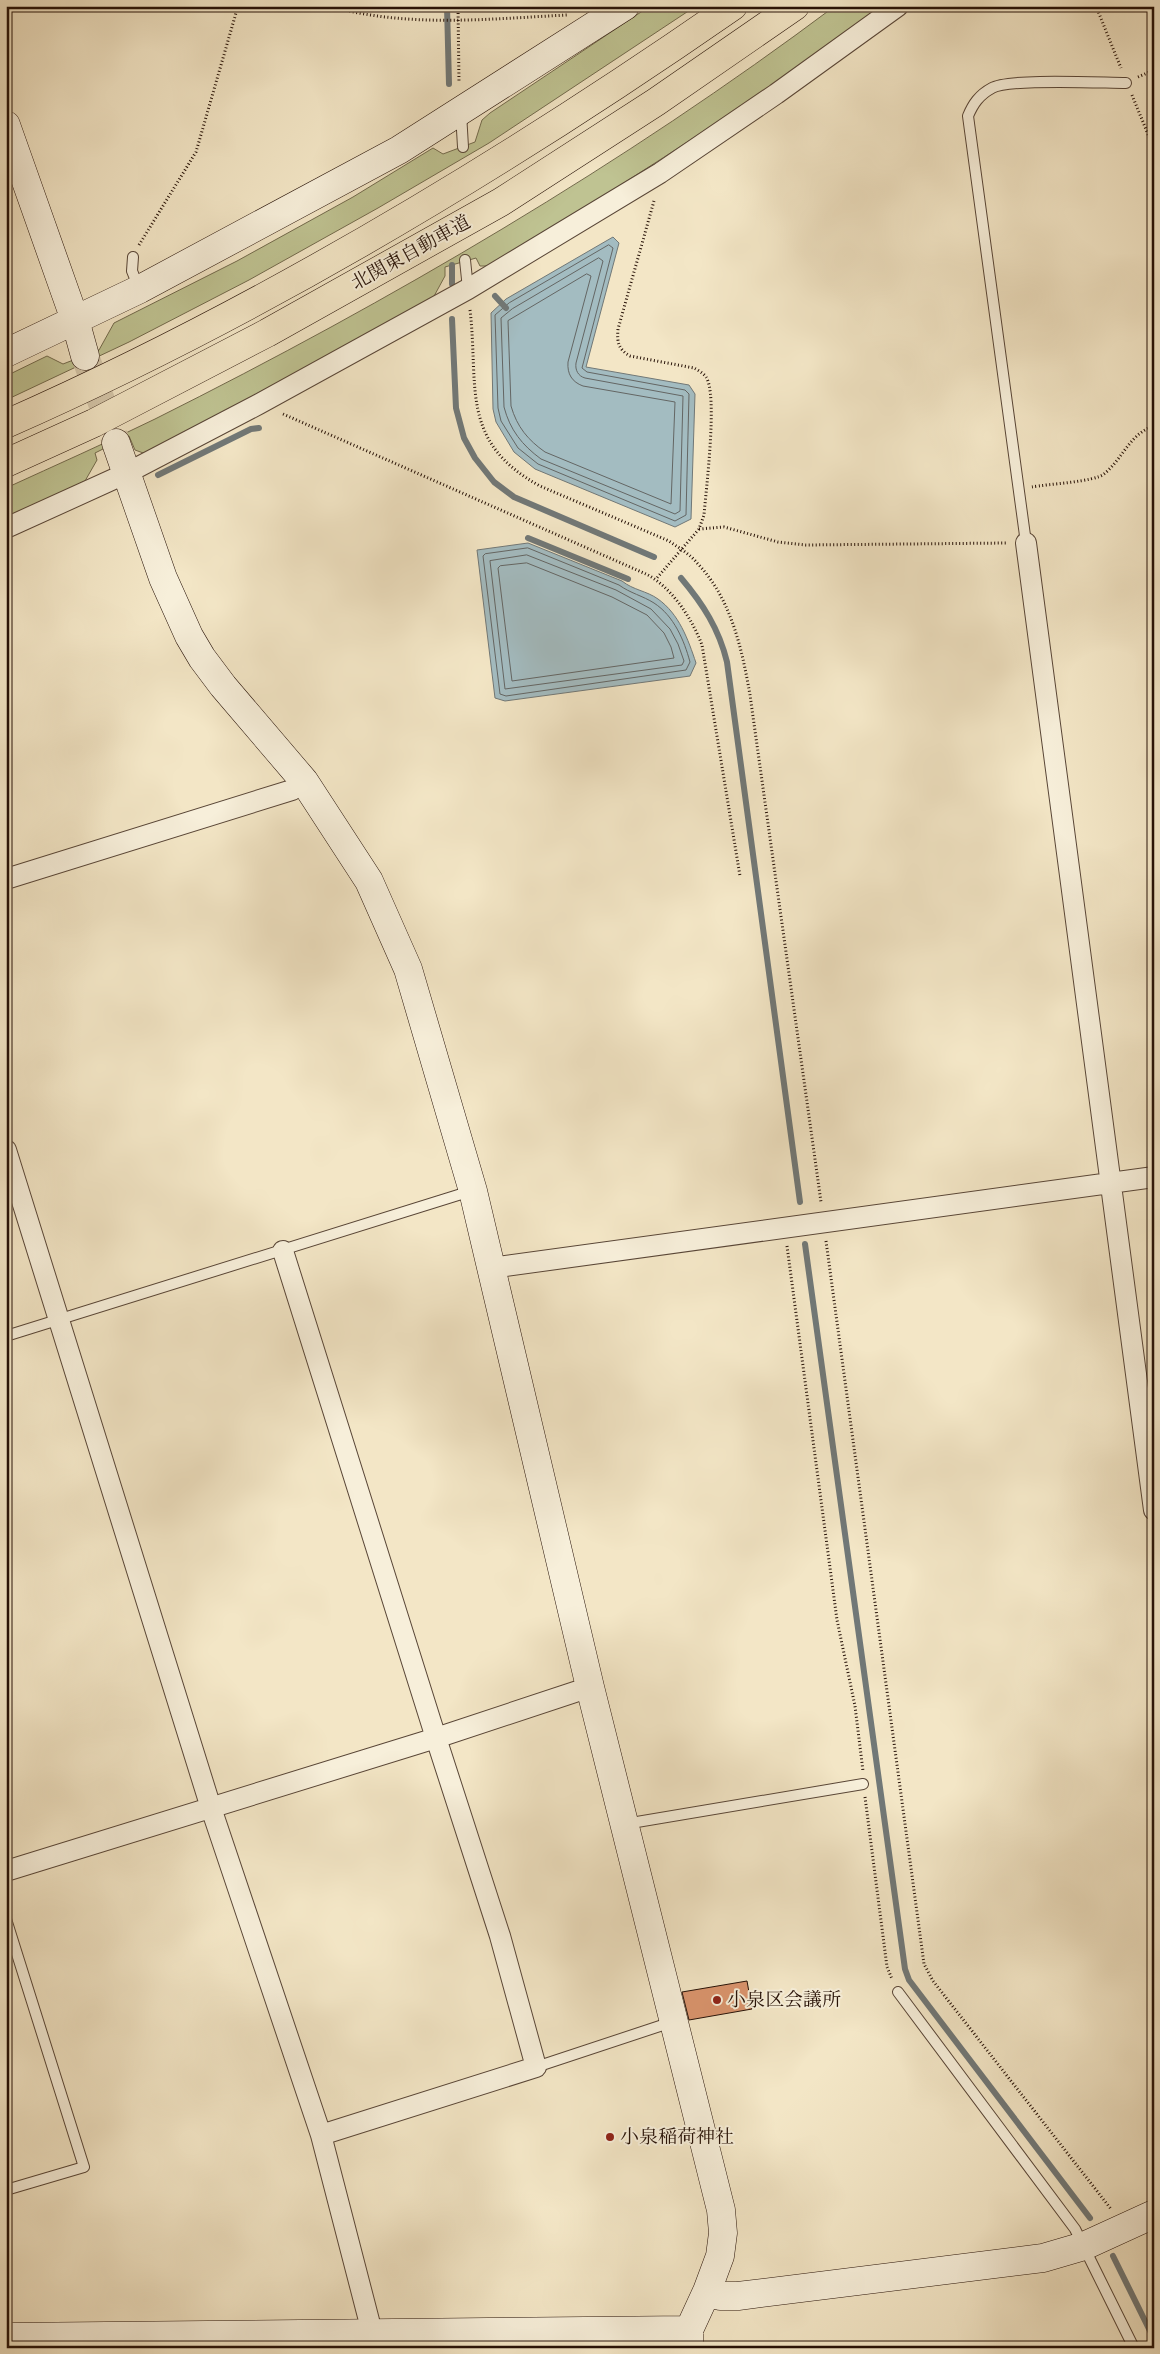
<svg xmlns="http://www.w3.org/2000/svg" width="1160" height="2354" font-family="'IM FELL DW Pica','Noto Serif JP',serif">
<rect width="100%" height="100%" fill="#f3e6c6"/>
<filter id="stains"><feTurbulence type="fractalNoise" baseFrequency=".004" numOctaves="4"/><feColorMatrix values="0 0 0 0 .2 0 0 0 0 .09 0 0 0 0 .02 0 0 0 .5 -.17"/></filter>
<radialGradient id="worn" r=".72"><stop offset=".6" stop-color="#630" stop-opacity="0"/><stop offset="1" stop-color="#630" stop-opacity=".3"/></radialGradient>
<path fill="#bfc392" stroke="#726a4c" d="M 650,6 L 696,6 L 489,143 L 378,208 L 249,280 L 129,342 L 6,400 L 6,376 L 47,356 L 63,364 L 99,350 L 114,323 L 237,261 L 353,197 L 433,148 L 443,154 L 475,142 L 482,120 L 490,113 Z
M 835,6 L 880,6 C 756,101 623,185 490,266 L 480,266 L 476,258 L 445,267 L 445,276 L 433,298 L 146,454 L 135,450 L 129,436 L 95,453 L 97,460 L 85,481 L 6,518 L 6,488 C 56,465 106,443 155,419 C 391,301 623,165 835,6 Z"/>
<path fill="#a3bcc1" stroke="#717877" d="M 613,237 L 619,243 L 586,367 L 689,385 L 695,394 L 691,519 L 675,527 L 535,469 L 514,452 L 496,422 L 493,409 L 491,313 L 506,299 Z
M 528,543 L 622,581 C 633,590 647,591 658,599 C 679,614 688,639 696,663 L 690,676 L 505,701 L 495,698 L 477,550 Z"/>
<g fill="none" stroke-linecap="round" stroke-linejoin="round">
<path stroke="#646664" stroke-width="1" d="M 609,245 L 613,248 L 582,368 L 587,372 L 685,390 L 689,394 L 686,515 L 675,521 L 538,464 L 518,448 L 501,421 L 498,408 L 495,315 L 509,303 Z
M 599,258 L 603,261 L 576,363 C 575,370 578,376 585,378 L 683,396 L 680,511 L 675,514 L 541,459 C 522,445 510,430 504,407 L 501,318 L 512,309 Z
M 587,274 L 591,276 L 568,362 C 567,374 572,382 583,386 L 675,402 L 671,504 L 545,452 C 528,440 517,427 511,406 L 508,321 Z
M 528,548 L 619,585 C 630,593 643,596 654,603 C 674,616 684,640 690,662 L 686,670 L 506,696 L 500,694 L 483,556 L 485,554 Z
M 527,555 L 616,590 L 651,609 L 670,629 L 678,644 L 684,661 L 682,665 L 505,689 L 490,561 Z
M 527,563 L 612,597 L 647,615 L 664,633 L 671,647 L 674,658 L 512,681 L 498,568 L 500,566 Z"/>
<path stroke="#717877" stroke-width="6" d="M 447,6 L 449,84
M 452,265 L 452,284
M 495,296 L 506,308
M 452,319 L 456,408 L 464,438 L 475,458 L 494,482 L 514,497 L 654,557
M 158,475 L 251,429 L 259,428
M 528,538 L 628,579
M 681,578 C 703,604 719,629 727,662 L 800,1202
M 805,1244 L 905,1969 L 909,1980 L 1090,2218
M 1113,2256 L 1154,2339"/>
</g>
<path fill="#da946d" stroke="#261107" d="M 747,1981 L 752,2009 L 689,2020 L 682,1992 Z"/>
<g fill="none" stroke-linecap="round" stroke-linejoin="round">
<path stroke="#d4c6a9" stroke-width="28" stroke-dasharray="28 14" stroke-linecap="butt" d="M 85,356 L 115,439"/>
<defs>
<path id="lane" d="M 461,113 L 463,147
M 133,257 L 132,271 L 139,288
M 465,260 L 468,289
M 1026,543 L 968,116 C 973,104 979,95 992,88 C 1008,78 1103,83 1126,83
M 6,1336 L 471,1191
M 625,1824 L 863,1784
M 6,1919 L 84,2167 L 6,2190
M 898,1992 L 1075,2229 L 1134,2348
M 536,2067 L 672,2022"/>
<path id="street" d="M 6,528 L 127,473 L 259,404 L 468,289 L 660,173 L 776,94 L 898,6
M 1026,543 L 1154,1510
M 6,879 L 292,790 L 304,781
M 6,1150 L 211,1808 L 321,2135 L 372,2332
M 283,1251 L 436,1738 L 500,1936 L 536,2067 L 321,2135
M 491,1268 L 1154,1177
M 6,1871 L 436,1738 L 590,1687"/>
<path id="secondary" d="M 6,125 L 75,320 L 85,356
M 6,353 L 140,289 L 399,150 L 625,6
M 116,443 L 163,578 L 189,636 L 202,658 L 223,686 L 304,781 L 369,881 L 408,969 L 473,1191 L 590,1687 L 721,2210 L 723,2233 L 720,2256 L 707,2291 L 689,2330 L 689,2348
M 707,2291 L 720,2296 L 738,2296 L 1043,2258 L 1084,2246 L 1154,2214
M 6,2337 C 234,2333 461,2334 689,2330"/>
<path id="highway" d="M 6,424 C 262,311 504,165 733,6
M 6,463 L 94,423 L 267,333 L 501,202 L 656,102 L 795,6"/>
</defs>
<use href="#lane" stroke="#594637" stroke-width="12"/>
<use href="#street" stroke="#594637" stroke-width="22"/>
<use href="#secondary" stroke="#261107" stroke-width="29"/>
<use href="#highway" stroke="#261107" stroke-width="29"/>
<path stroke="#261107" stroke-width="3" stroke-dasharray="1 2.5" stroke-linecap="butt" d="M 329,6 C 406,28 487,19 567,15
M 458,6 L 459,83
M 1096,6 L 1121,68
M 1138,77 L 1154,70
M 1132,95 L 1154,149
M 654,201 L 618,329 C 617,342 618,349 630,356 L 694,368 C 698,370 703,373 706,377 C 718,394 706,490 704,515 L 699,529 L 656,579
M 139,245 L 196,152 L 238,6
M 470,310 C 479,386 459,442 540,486 L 669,541 C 679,548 690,554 697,563 C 731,598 742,649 750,695 L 821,1202
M 283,414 L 646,574 C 672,587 692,619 702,645 L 740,876
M 1032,487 C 1047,484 1094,482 1104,474 C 1122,460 1130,433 1154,426
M 699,529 L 724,527 L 778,542 L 806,545 L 1007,543
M 826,1241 L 924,1964 L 933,1981 L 1111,2209
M 787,1246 L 837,1620 L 855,1706 L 863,1771
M 865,1797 L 887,1967 L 892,1979"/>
<use href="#lane" stroke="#f7efda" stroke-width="10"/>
<use href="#street" stroke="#f7efda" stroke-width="20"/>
<use href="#secondary" stroke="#f7efda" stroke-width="28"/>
<use href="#highway" stroke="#f3e6c6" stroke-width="28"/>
</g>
<g fill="#8f2418" stroke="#f7efda" stroke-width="2">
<circle cx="717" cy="2000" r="5"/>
<circle cx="610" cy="2137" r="5"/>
</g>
<g text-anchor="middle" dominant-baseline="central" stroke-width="4" stroke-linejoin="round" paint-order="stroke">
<g font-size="19" fill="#261107" stroke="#f7efda">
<text transform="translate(411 253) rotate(-29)">北関東自動車道</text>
</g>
<g font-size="19" fill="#261107" stroke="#f7efda" text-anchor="start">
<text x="727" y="2000">小泉区会議所</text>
<text x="620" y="2137">小泉稲荷神社</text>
</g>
</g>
<rect width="1160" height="2354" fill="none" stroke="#f3e6c6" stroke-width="25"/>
<rect x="8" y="8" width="1145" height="2339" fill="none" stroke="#261107" stroke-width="2.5"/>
<rect x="12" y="12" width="1135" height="2329" fill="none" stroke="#261107"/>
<rect width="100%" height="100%" filter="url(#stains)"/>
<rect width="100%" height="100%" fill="url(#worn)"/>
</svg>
